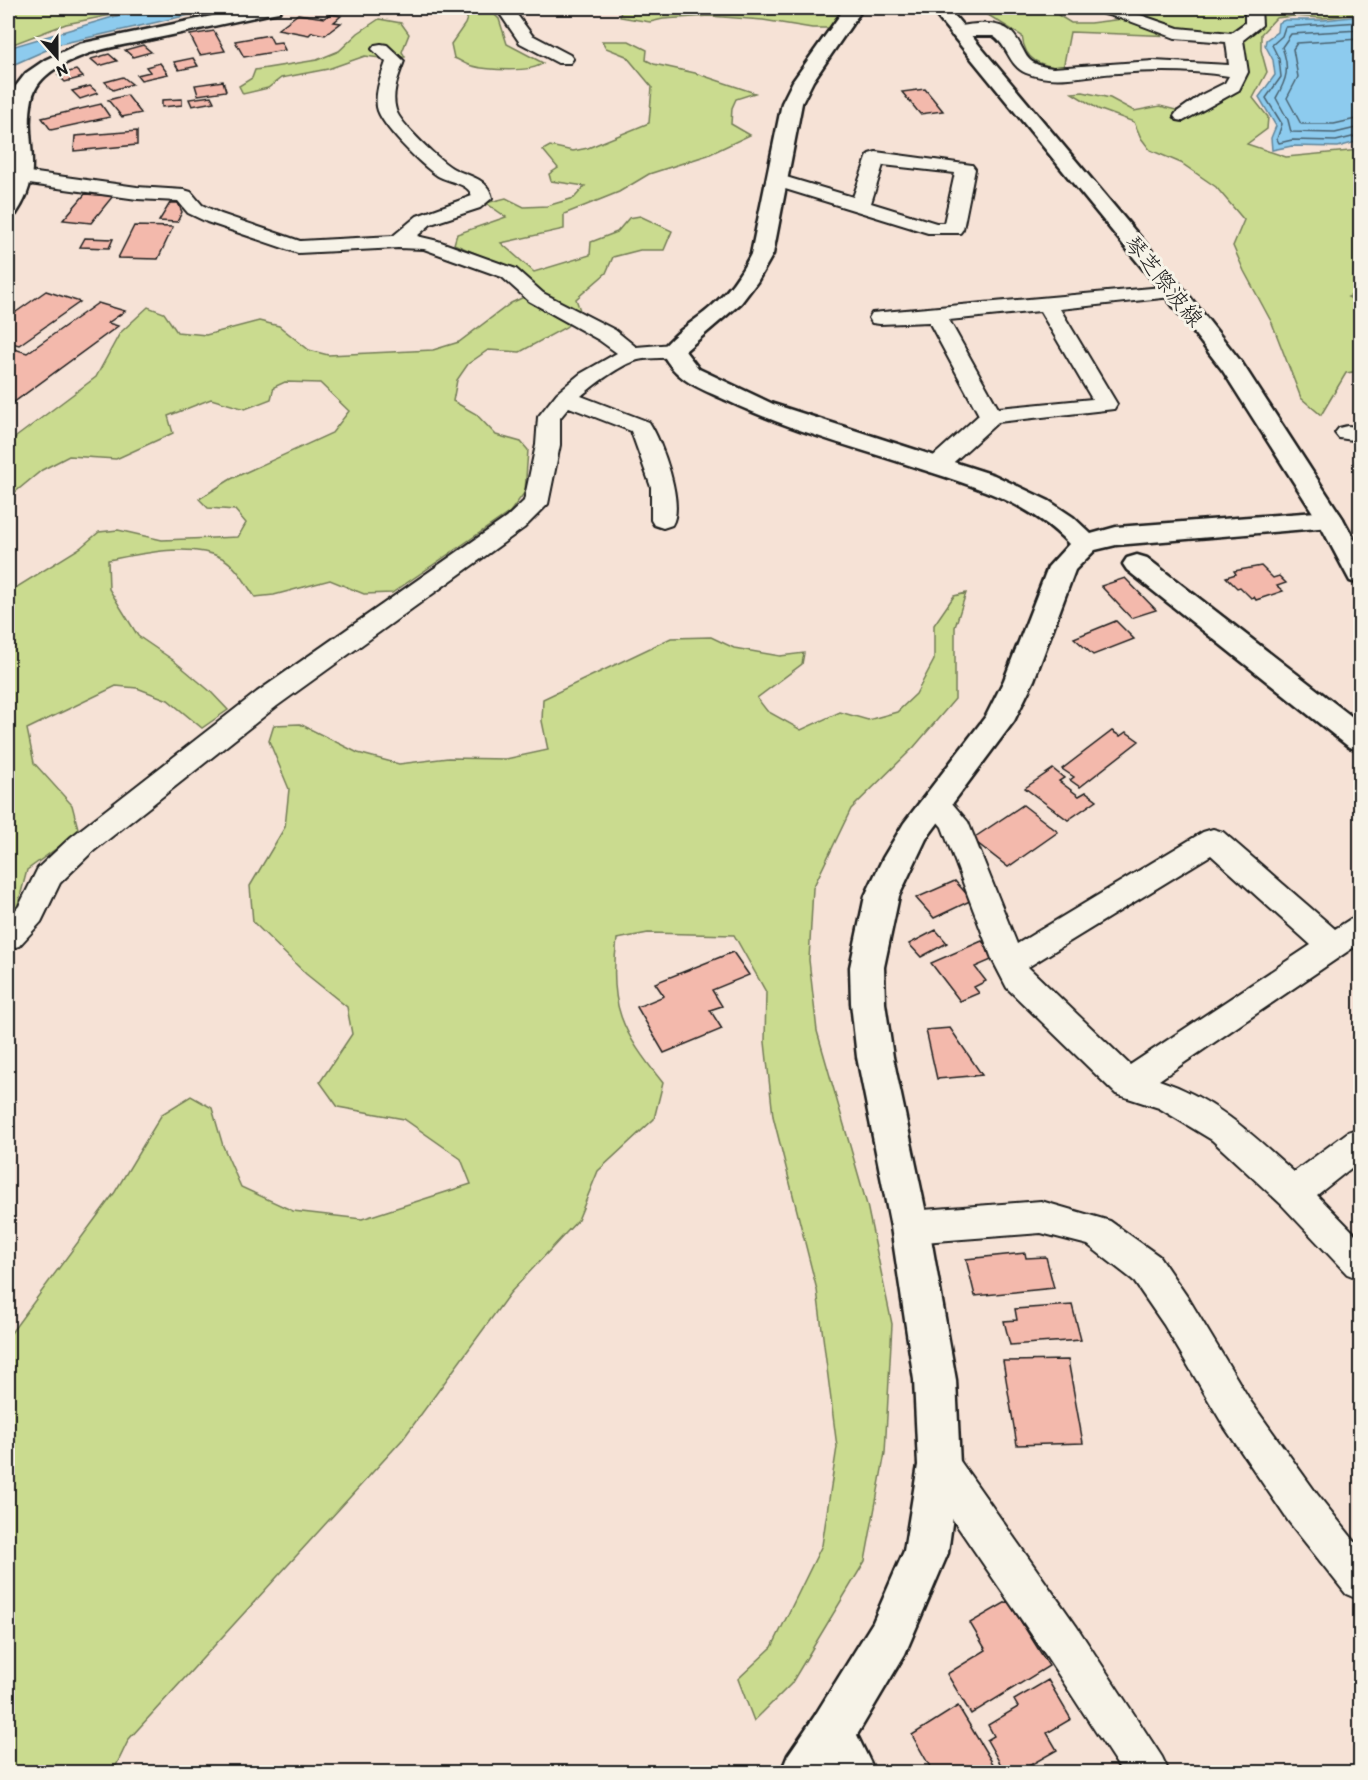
<svg xmlns="http://www.w3.org/2000/svg" width="1368" height="1780" font-family="Itim,'Klee One',sans-serif">
<rect width="100%" height="100%" fill="#f6e2d6"/>
<filter id="ink" filterUnits="userSpaceOnUse"><feTurbulence type="fractalNoise" baseFrequency=".0167" numOctaves="2"/><feDisplacementMap in="SourceGraphic" scale="12" xChannelSelector="R" yChannelSelector="G"/><feConvolveMatrix kernelMatrix="1 2 1 2 8 2 1 2 1" color-interpolation-filters="sRGB"/></filter>
<g filter="url(#ink)">
<path fill="#cadb8f" stroke="#737c56" stroke-width="1.5" d="M 8,8 L 146,8 L 66,24 L 8,46 L 8,18 L 10,16 Z
M 462,8 L 488,8 L 499,19 L 507,44 L 543,63 C 532,73 487,70 472,66 C 466,65 460,60 454,58 L 451,44 L 465,24 L 470,10 Z
M 621,8 L 844,8 L 829,28 L 812,28 L 763,20 L 709,16 L 663,19 L 650,22 L 620,17 Z
M 977,8 L 1017,12 L 1036,8 L 1057,8 L 1058,15 L 1071,23 L 1090,23 L 1147,16 L 1158,8 L 1360,8 L 1360,14 L 1323,18 L 1294,16 L 1276,18 L 1261,34 L 1261,50 L 1267,72 L 1253,98 L 1268,117 L 1267,129 L 1247,144 L 1286,157 L 1360,150 L 1360,292 L 1348,297 L 1360,303 L 1360,371 L 1346,373 L 1321,415 L 1301,398 L 1272,323 L 1244,271 L 1233,246 L 1244,220 L 1216,187 L 1181,163 L 1150,150 L 1141,138 L 1134,122 L 1098,109 L 1072,93 L 1083,92 L 1110,98 L 1134,111 L 1160,106 L 1192,114 L 1234,91 L 1242,40 C 1218,29 1201,29 1176,36 L 1070,32 L 1063,69 C 1040,65 1025,62 1022,36 Z
M 379,19 L 401,23 L 409,34 L 402,52 L 405,57 L 388,59 L 365,56 L 328,69 L 281,78 L 268,88 L 243,94 L 239,86 L 252,78 L 255,70 L 317,60 L 339,51 L 358,33 Z
M 602,41 L 629,41 L 647,50 L 646,60 L 654,64 L 695,73 L 755,93 L 736,99 L 732,108 L 731,124 L 750,135 L 708,155 L 649,174 L 619,192 L 564,214 L 564,229 L 501,243 L 534,272 L 590,255 L 591,242 L 617,232 L 629,218 L 640,216 L 672,231 L 664,250 L 640,250 L 613,257 L 606,273 L 576,299 L 581,313 L 566,327 L 520,352 L 488,350 L 468,364 L 457,380 L 453,401 L 476,414 L 496,435 L 521,442 L 528,450 L 525,492 L 510,512 L 392,593 L 364,594 L 330,580 L 274,595 L 255,597 C 246,584 236,565 222,558 C 191,542 141,554 108,560 L 109,589 L 138,636 L 173,660 L 211,692 L 228,710 L 202,728 L 168,700 L 137,688 L 116,686 L 27,729 L 34,763 L 72,805 L 79,832 L 27,870 L 16,912 L 8,919 L 8,596 L 12,590 L 80,548 L 99,532 L 118,530 L 162,540 L 238,537 L 246,523 L 235,510 L 208,508 L 199,499 L 231,479 L 332,433 L 349,411 L 320,383 L 285,382 L 274,387 L 271,399 L 245,409 L 211,399 L 168,416 L 173,433 L 116,459 L 69,456 L 42,470 L 8,498 L 8,443 L 96,377 L 120,333 L 148,307 L 164,313 L 177,332 L 206,335 L 259,321 L 279,326 L 309,350 L 328,355 L 433,350 L 459,342 L 511,303 L 537,291 L 505,266 L 454,244 L 457,234 L 506,217 L 486,203 L 506,198 L 524,207 L 547,206 L 574,198 L 585,186 L 551,181 L 549,174 L 558,168 L 543,150 L 550,146 L 573,151 L 588,148 L 649,123 L 652,87 L 626,56 L 606,48 Z
M 966,593 L 955,627 L 955,699 L 914,747 L 851,809 L 813,888 L 809,960 L 817,1031 L 867,1205 L 892,1324 L 885,1453 L 865,1561 L 791,1684 L 754,1721 L 738,1679 L 772,1647 L 822,1545 L 837,1447 L 817,1290 L 773,1116 L 765,1042 L 766,992 L 734,935 L 648,933 L 617,939 C 608,1006 622,1032 663,1083 L 654,1119 L 598,1171 L 578,1220 L 510,1293 L 403,1439 L 129,1739 L 113,1772 L 8,1772 L 8,1337 L 115,1192 L 162,1114 L 191,1096 L 212,1108 L 223,1146 L 241,1187 L 293,1211 L 362,1219 L 471,1184 L 461,1159 L 404,1119 L 338,1107 L 320,1082 L 352,1034 L 347,1007 L 306,974 L 253,922 L 250,886 L 285,827 L 289,789 L 269,741 L 274,725 L 300,724 L 358,753 L 399,764 L 448,758 L 506,759 L 548,750 L 542,721 L 543,699 L 671,638 L 711,637 L 734,648 L 780,656 L 804,653 L 802,664 L 757,698 L 767,711 L 801,730 L 840,712 L 868,720 L 897,712 L 916,694 L 934,660 L 934,625 L 954,596 Z"/>
<path fill="#8dcbee" stroke="#60859a" stroke-width="1.5" d="M 164,8 L 220,8 L 60,44 L 8,67 L 8,48 L 116,16 Z
M 1360,16 L 1360,141 L 1338,147 L 1292,146 L 1272,150 L 1271,138 L 1276,126 L 1259,97 L 1275,75 L 1273,60 L 1265,45 L 1266,40 L 1277,32 L 1278,23 L 1285,20 L 1324,20 Z"/>
<g fill="none" stroke-linecap="round" stroke-linejoin="round">
<path stroke="#496270" stroke-width="1.5" d="M 1360,22 L 1285,27 L 1282,36 L 1272,45 L 1279,59 L 1281,77 L 1266,98 L 1282,124 L 1277,139 L 1279,143 L 1292,140 L 1336,141 L 1360,135
M 1360,30 L 1291,34 L 1282,47 C 1290,68 1287,79 1276,98 L 1288,120 L 1291,132 L 1335,133 L 1360,127
M 1360,39 L 1297,43 L 1293,49 L 1298,77 L 1287,98 L 1301,124 L 1334,124 L 1360,118"/>
</g>
<path fill="#f3b9ac" stroke="#1c1c1c" stroke-width="1.5" d="M 298,14 L 324,18 L 331,14 L 341,16 L 334,22 L 341,23 L 325,35 L 312,32 L 309,35 L 278,29 Z
M 214,31 L 225,51 L 200,55 L 190,35 Z
M 269,35 L 273,43 L 281,42 L 285,50 L 244,57 L 235,41 Z
M 143,45 L 151,52 L 133,57 L 125,50 Z
M 109,54 L 117,61 L 99,66 L 91,59 Z
M 193,58 L 198,66 L 179,70 L 174,62 Z
M 160,63 L 168,74 L 141,80 L 137,75 L 150,72 L 146,67 Z
M 76,70 L 83,77 L 65,82 L 58,75 Z
M 123,77 L 132,84 L 113,90 L 105,82 Z
M 223,81 L 226,91 L 198,95 L 195,85 Z
M 90,86 L 98,93 L 80,99 L 72,91 Z
M 925,89 L 943,111 L 920,114 L 902,92 Z
M 127,95 L 141,113 L 122,117 L 108,100 Z
M 211,96 L 214,102 L 192,106 L 189,99 Z
M 182,99 L 182,105 L 162,107 L 162,100 Z
M 101,104 L 110,117 L 51,130 L 42,118 Z
M 137,131 L 137,145 L 74,151 L 75,136 Z
M 85,194 L 113,196 L 91,223 L 63,220 Z
M 170,203 L 178,203 L 182,212 L 177,222 L 159,221 Z
M 134,226 L 173,227 L 158,259 L 118,258 Z
M 85,238 L 113,239 L 109,248 L 80,247 Z
M 46,291 L 80,302 L 19,345 L 8,342 L 8,309 L 16,312 Z
M 98,303 L 125,311 L 108,323 L 118,326 L 10,405 L 8,404 L 8,347 L 27,353 Z
M 1261,566 L 1273,578 L 1279,576 L 1286,583 L 1277,586 L 1283,591 L 1256,600 L 1254,597 L 1251,598 L 1240,587 L 1237,588 L 1226,577 L 1236,574 L 1234,571 Z
M 1125,578 L 1156,610 L 1131,618 L 1101,586 Z
M 1116,621 L 1134,639 L 1093,655 L 1074,638 Z
M 1112,731 L 1120,736 L 1126,732 L 1139,741 L 1080,787 L 1070,780 L 1074,777 L 1062,769 Z
M 1053,769 L 1064,778 L 1059,781 L 1079,796 L 1086,792 L 1097,800 L 1068,820 L 1025,788 Z
M 1023,805 L 1058,832 L 1008,867 L 972,839 Z
M 955,881 L 972,900 L 934,918 L 916,898 Z
M 936,930 L 947,943 L 921,957 L 909,944 Z
M 982,941 L 996,958 L 975,967 L 986,981 L 974,987 L 979,993 L 960,1001 L 931,963 Z
M 733,952 L 749,975 L 712,990 L 722,1006 L 710,1010 L 722,1029 L 664,1053 L 637,1007 L 664,996 L 655,983 Z
M 950,1028 L 982,1075 L 937,1079 L 926,1030 Z
M 1025,1253 L 1026,1258 L 1046,1257 L 1054,1288 L 975,1296 L 966,1259 Z
M 1072,1305 L 1081,1340 L 1010,1345 L 1004,1321 L 1017,1320 L 1015,1309 Z
M 1068,1360 L 1083,1443 L 1017,1445 L 1003,1361 Z
M 1008,1601 L 1049,1666 L 971,1714 L 947,1674 L 986,1650 L 970,1623 Z
M 1048,1680 L 1071,1719 L 1047,1733 L 1057,1750 L 1018,1772 L 1005,1772 L 987,1740 L 994,1736 L 988,1725 L 1018,1707 L 1014,1700 Z
M 958,1706 L 998,1772 L 933,1772 L 912,1735 Z"/>
<g fill="none" stroke-linecap="round" stroke-linejoin="round">
<defs>
<path id="minor" d="M 496,8 L 512,8 L 532,35 L 570,55 L 573,59 L 570,63 L 558,63 L 520,43 Z
M 1095,8 L 1120,8 L 1178,28 L 1231,33 L 1245,23 L 1245,8 L 1261,8 L 1262,25 L 1243,40 L 1248,72 L 1239,90 L 1183,121 L 1177,120 L 1174,116 L 1177,112 L 1201,95 L 1225,83 L 1229,76 C 1192,70 1155,70 1118,73 C 1087,74 1056,85 1026,73 C 1008,65 1008,45 993,36 L 952,36 L 950,32 L 952,28 C 969,24 998,19 1012,33 C 1029,52 1020,64 1053,68 L 1153,61 L 1229,65 L 1226,42 L 1175,38 L 1127,20 L 1097,12 Z
M 381,44 L 387,45 L 404,61 C 398,77 391,94 396,110 C 399,123 442,163 454,169 C 470,177 488,178 492,198 L 480,208 L 431,224 L 417,236 L 438,241 L 516,269 L 543,293 L 615,330 L 636,347 L 673,344 L 681,346 L 684,351 L 681,356 C 667,359 652,357 638,360 C 621,364 594,385 581,396 L 649,422 C 662,441 685,505 672,525 L 663,528 L 654,525 L 651,520 L 651,487 L 631,431 L 569,407 L 560,418 L 560,445 L 548,504 L 524,528 L 277,706 L 91,853 L 60,883 L 41,922 L 19,946 L 8,949 L 8,918 L 19,906 L 38,868 L 71,837 L 257,692 L 506,518 L 524,501 L 536,445 L 538,417 L 557,393 L 580,374 L 617,353 L 599,340 L 529,301 L 502,277 L 424,249 L 398,248 L 298,253 L 207,222 L 188,213 L 178,201 L 137,199 L 22,183 L 15,181 L 12,177 L 15,173 L 22,171 L 137,187 L 184,190 L 191,192 L 202,205 L 221,214 L 300,241 L 393,236 L 417,216 L 472,196 C 469,183 448,182 438,176 C 422,166 380,125 377,107 C 375,91 381,77 386,62 L 372,49 L 375,45 Z
M 876,152 L 972,165 L 975,169 L 963,229 L 960,233 L 928,233 L 769,184 L 766,180 L 769,176 L 776,174 L 853,197 L 867,158 L 869,154 ZM 883,165 L 955,173 L 944,223 L 936,223 L 871,203 Z
M 1174,286 L 1181,288 L 1184,292 L 1181,296 L 1060,309 L 1117,404 L 1114,409 L 998,422 L 945,470 L 937,472 L 929,470 L 925,465 L 929,460 L 979,415 L 929,322 L 880,324 L 872,323 L 869,318 L 872,313 ZM 1040,311 L 1092,399 L 998,408 L 949,320 Z
M 1347,426 L 1360,427 L 1360,441 L 1339,438 L 1335,433 L 1339,428 Z
M 936,793 L 946,796 L 968,822 L 1017,944 L 1203,832 L 1213,829 L 1223,832 L 1335,929 L 1349,920 L 1360,916 L 1360,943 L 1159,1080 C 1214,1098 1252,1134 1294,1172 L 1348,1132 L 1360,1128 L 1360,1161 L 1317,1195 L 1360,1239 L 1360,1279 L 1347,1274 L 1281,1204 L 1212,1140 L 1159,1108 L 1116,1094 L 1007,988 L 992,959 L 942,827 L 922,803 L 926,796 ZM 1211,855 L 1311,945 L 1130,1065 L 1028,967 Z
M 1041,1201 L 1110,1221 L 1159,1256 L 1190,1301 L 1251,1402 L 1317,1494 L 1360,1548 L 1360,1600 L 1346,1594 L 1289,1522 L 1225,1428 L 1164,1325 L 1133,1280 L 1088,1245 L 1041,1233 L 910,1243 L 898,1238 L 892,1227 L 898,1216 L 910,1211 Z
M 939,1446 L 953,1451 L 1077,1627 L 1162,1757 L 1169,1772 L 1122,1772 L 1047,1657 L 925,1479 L 920,1465 L 925,1451 Z"/>
<path id="tertiary" d="M 250,8 L 282,8 L 279,12 L 273,13 C 231,22 190,31 148,40 C 129,44 108,47 90,53 C 68,61 37,73 32,99 C 23,144 46,170 16,214 L 8,215 L 8,190 L 12,163 L 10,110 L 16,86 L 26,73 L 45,60 L 79,44 Z
M 845,8 L 863,8 L 813,81 L 802,103 L 773,254 L 757,282 L 741,303 L 685,351 L 699,369 L 773,404 L 994,475 L 1049,501 L 1073,517 L 1091,534 L 1116,527 L 1330,511 L 1339,513 L 1343,519 L 1339,525 L 1330,527 L 1116,545 L 1095,550 L 1075,570 L 1034,680 L 1014,721 L 926,839 L 899,896 L 884,967 L 885,1003 L 893,1057 L 929,1227 L 956,1380 L 960,1465 L 948,1553 L 905,1654 L 857,1735 L 875,1772 L 781,1772 L 788,1755 L 814,1717 L 873,1622 L 904,1551 L 918,1465 L 914,1380 L 891,1227 L 857,1057 L 851,1003 L 850,967 L 865,896 L 883,858 L 904,823 L 986,716 L 1004,680 L 1048,567 L 1069,544 C 1030,502 973,486 921,469 C 857,448 789,430 728,401 C 698,387 677,382 661,351 C 674,332 694,322 711,307 C 728,292 741,274 751,254 L 782,103 L 793,81 Z
M 1137,555 L 1147,558 L 1360,723 L 1360,750 L 1349,747 L 1127,570 L 1123,564 L 1127,558 Z"/>
<path id="secondary" d="M 930,8 L 948,8 L 1182,287 L 1242,363 L 1343,519 L 1360,550 L 1360,584 L 1350,581 L 1317,519 L 1223,371 L 1166,297 Z"/>
</defs>
<use href="#minor" stroke="#1c1c1c" stroke-width="4"/>
<use href="#tertiary" stroke="#1c1c1c" stroke-width="5"/>
<use href="#secondary" stroke="#1c1c1c" stroke-width="5"/>
<use href="#minor" fill="#f7f3e8" fill-rule="evenodd"/>
<use href="#tertiary" fill="#f7f3e8" fill-rule="evenodd"/>
<use href="#secondary" fill="#f7f3e8" fill-rule="evenodd"/>
</g>
</g>
<g text-anchor="middle" dominant-baseline="central" stroke-width="6" stroke-linejoin="round" paint-order="stroke">
<g font-size="22" fill="#1c1c1c" stroke="#f7f3e8">
<text transform="translate(1164 281) rotate(51)">琴芝際波線</text>
</g>
</g>
<rect width="1368" height="1780" fill="none" stroke="#f7f3e8" stroke-width="30"/>
<rect x="15" y="15" width="1338" height="1750" fill="none" stroke="#1c1c1c" stroke-width="2" filter="url(#ink)"/>
<g transform="translate(57 57) rotate(159)" stroke="#f7f3e8" stroke-width="4.5" paint-order="stroke">
<path d="M0-4.5L10 22L0 15L-10 22Z" fill="#1c1c1c"/>
<text y="-9" font-size="16" font-weight="bold" text-anchor="middle" fill="#1c1c1c">N</text>
</g>
</svg>
